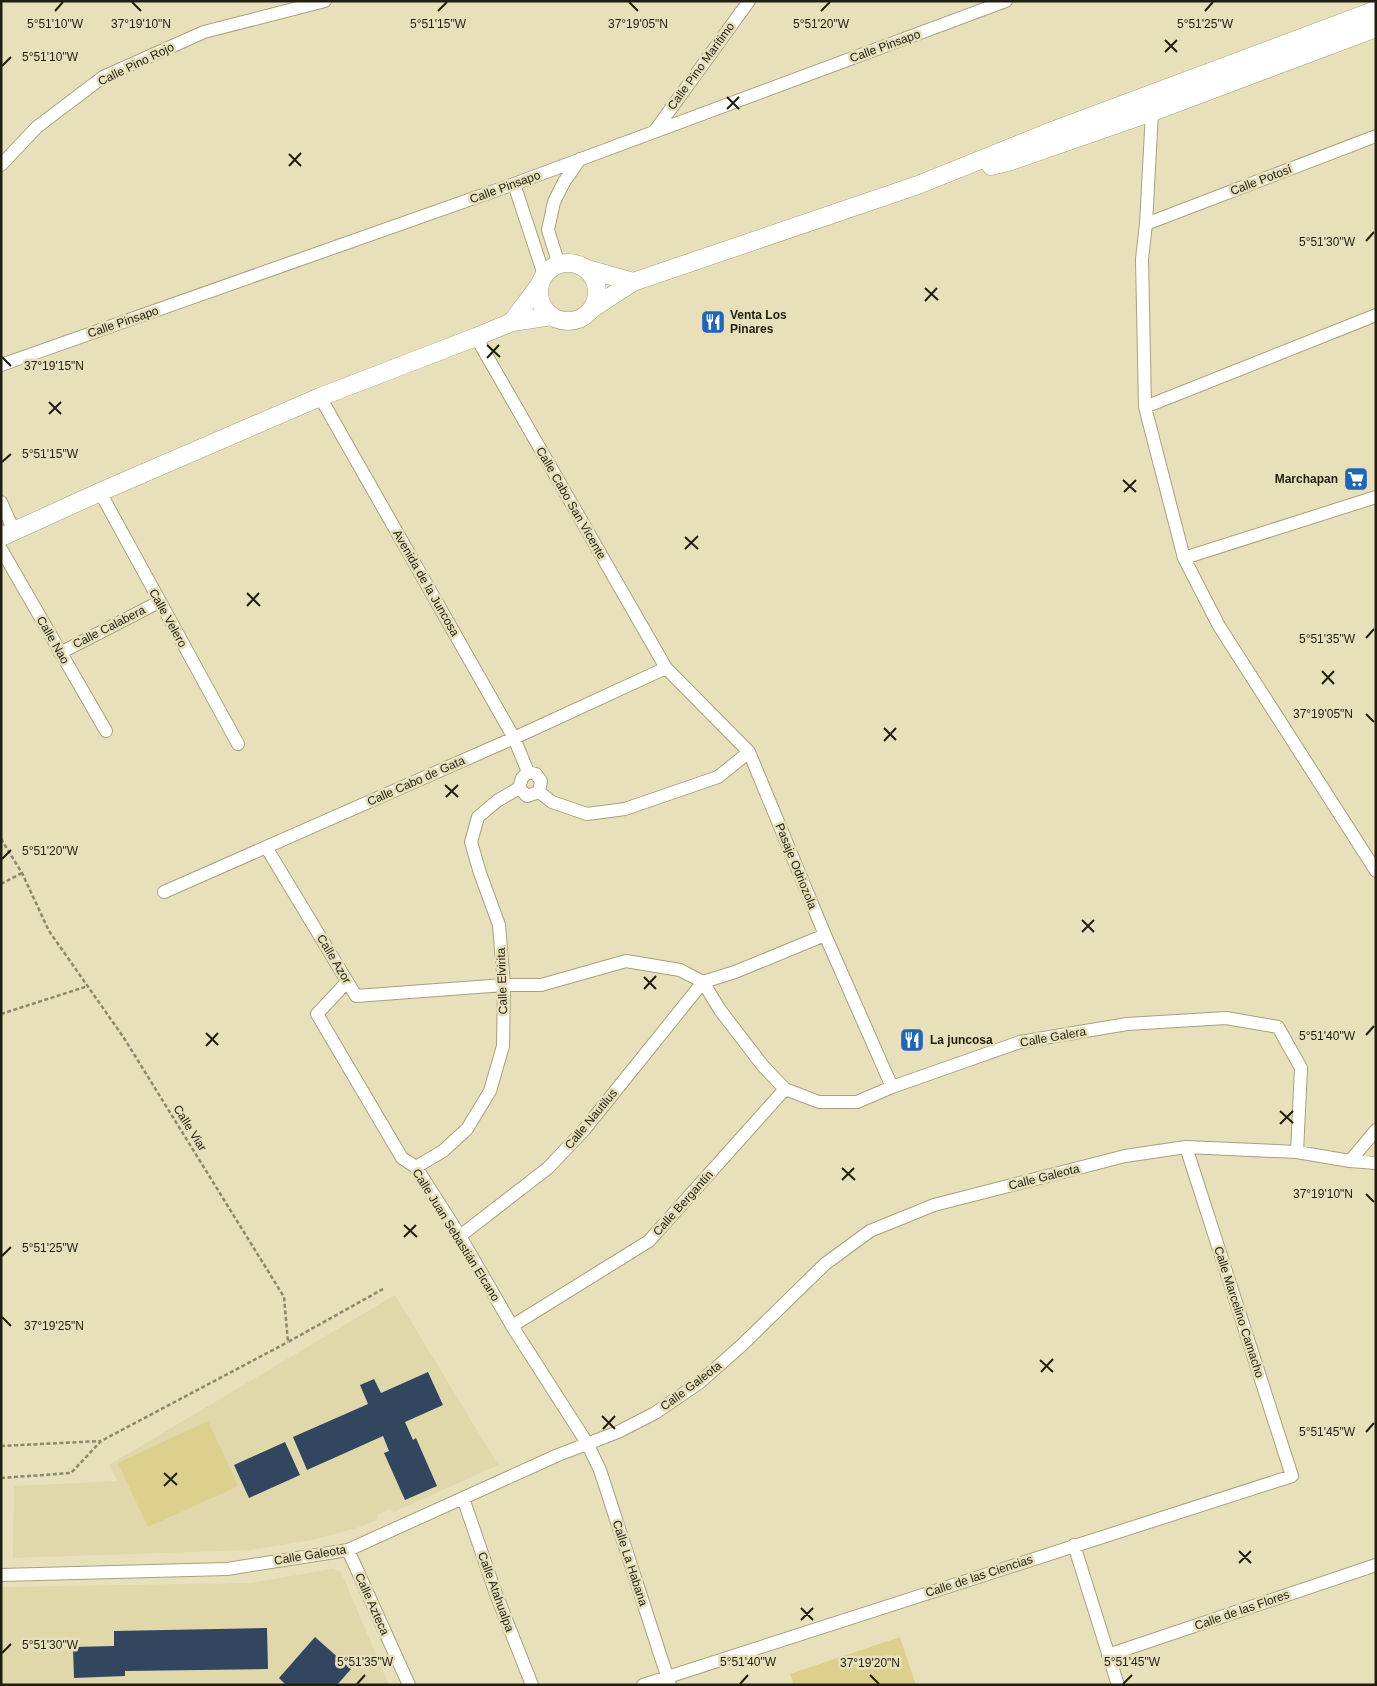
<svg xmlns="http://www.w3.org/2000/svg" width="1377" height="1686" font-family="Arial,sans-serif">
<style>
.built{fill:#e0d7aa}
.green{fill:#ddcf8d}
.building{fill:#32465f}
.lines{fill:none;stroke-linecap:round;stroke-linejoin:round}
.street-casing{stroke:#a8a17e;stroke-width:14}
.secondary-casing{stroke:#a8a17e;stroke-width:19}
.path{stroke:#8c876d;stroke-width:2.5;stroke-dasharray:4 2.5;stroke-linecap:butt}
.street{stroke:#fff;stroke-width:12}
.secondary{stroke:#fff;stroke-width:18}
.ticks{fill:none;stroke:#211e11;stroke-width:2}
.labels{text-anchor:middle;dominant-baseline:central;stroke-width:5;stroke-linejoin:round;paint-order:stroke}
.street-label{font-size:12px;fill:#211e11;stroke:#e7e0bb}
.poi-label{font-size:12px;font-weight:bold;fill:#211e11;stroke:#e7e0bb;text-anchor:start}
.ticks-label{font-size:12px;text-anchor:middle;fill:#211e11;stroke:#e7e0bb;stroke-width:5;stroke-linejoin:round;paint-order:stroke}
</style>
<rect width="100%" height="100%" fill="#e7e0bb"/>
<path class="built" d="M 395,1295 L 498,1465 L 394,1512 L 390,1509 L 378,1514 L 377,1520 L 360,1527 L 312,1540 L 250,1550 L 13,1558 L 14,1486 L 118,1481 L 109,1465 Z
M 332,1569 L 341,1572 L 389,1685 L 1,1685 L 1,1587 L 251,1583 Z"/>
<path class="green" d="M 208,1421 L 238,1486 L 148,1527 L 118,1463 Z
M 900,1637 L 916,1685 L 794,1685 L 790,1674 Z"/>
<path class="building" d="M 428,1372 L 443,1405 L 405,1422 L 413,1440 L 416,1438 L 437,1486 L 405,1500 L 384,1453 L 389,1451 L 383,1436 L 307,1470 L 293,1437 L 368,1404 L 360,1385 L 374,1379 L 381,1393 Z
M 285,1442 L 300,1475 L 249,1498 L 234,1465 Z
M 267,1628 L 268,1669 L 125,1671 L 125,1676 L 74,1678 L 73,1647 L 114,1646 L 114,1631 Z
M 315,1637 L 351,1669 L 337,1685 L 286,1685 L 279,1678 Z"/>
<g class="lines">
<defs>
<path id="street" d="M 1152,112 L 1146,224 L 1142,259 L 1145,407 L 1184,558 L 1219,626 L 1376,871
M 654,132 L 749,1
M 1,165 L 37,127 L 103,77 L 204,32 L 325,1
M 514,184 L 544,275
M 1146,224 L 1376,136
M 559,265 L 548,230 L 554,202 L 564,182 L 580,159
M 476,337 L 666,668 L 749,752 L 825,935 L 892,1087
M 1,365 L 514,184 L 1006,1
M 320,397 L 514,738 L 528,772
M 1145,407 L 1376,315
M 100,492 L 238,744
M 1,502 L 14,531
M 1,549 L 106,731
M 1184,558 L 1376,497
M 60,653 L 159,602
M 528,772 L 536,774 L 541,781 L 539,792 L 527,796 L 519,788 L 522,778 Z
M 539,792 L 552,802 L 587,814 L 625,809 L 718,777 L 749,752
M 266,847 L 356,996 L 504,985 L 541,985 L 626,961 L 680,970 L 703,982 L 735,972 L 825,935
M 164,892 L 514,738 L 666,668
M 347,982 L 317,1014 L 402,1158 L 416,1167 L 460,1236 L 512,1326 L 587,1443 L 600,1470 L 670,1685
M 703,982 L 720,1010 L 763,1066 L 785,1089 L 819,1102 L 857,1102 L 892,1087 L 1020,1042 L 1127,1024 L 1226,1018 L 1278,1027 L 1301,1068 L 1297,1152
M 1350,1161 L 1376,1130
M 416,1167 L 443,1151 L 467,1129 L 490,1091 L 503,1046 L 504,985 L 499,925 L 480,873 L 471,842 L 478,817 L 497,801 L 519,788
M 460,1236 L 548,1168 L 584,1130 L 703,982
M 512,1326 L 649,1241 L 785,1089
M 463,1498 L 496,1594 L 532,1685
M 1074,1545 L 1118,1685
M 348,1550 L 409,1685
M 1,1575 L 227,1569 L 348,1550 L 558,1455 L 618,1432 L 655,1413 L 699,1383 L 742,1345 L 825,1264 L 870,1231 L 934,1205 L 1125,1156 L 1186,1147 L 1297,1152 L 1350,1161 L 1376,1163
M 1108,1655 L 1376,1565
M 643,1685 L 1292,1476 L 1186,1147"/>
<path id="secondary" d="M 991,166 L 1011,161 L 1152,112 L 1376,28
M539 292a29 29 0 1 1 58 0a29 29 0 1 1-58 0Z
M 587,269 L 633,282
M 593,308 L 633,282 L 918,185 L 1047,133 L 1376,10
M 512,322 L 540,284
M 1,537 L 100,492 L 320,397 L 476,337 L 512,322 L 552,316"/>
</defs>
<use href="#street" class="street-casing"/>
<use href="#secondary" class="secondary-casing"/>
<path class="path" d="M 1,839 L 22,873 L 49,931 L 124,1038 L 284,1297 L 288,1342 L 383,1289
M 1,884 L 22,873
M 1,1014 L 88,986
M 1,1446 L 101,1441
M 1,1478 L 71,1473 L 101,1441 L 288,1342"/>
<use href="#street" class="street"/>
<use href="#secondary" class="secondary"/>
</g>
<path class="ticks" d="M 132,2 L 141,11M 629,2 L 638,11M 55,11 L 63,2M 438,11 L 447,2M 821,11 L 830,2M 1205,11 L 1213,2M 1165,40 L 1177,52M 1165,52 L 1177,40M 2,66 L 11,57M 727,97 L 739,109M 727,109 L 739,97M 289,154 L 301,166M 289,166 L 301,153M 1366,241 L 1374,232M 925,288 L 938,300M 925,301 L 937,288M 487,345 L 500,357M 2,357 L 11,366M 487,358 L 499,345M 49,402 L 61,414M 49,414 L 61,402M 2,462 L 11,454M 1123,480 L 1136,492M 1124,492 L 1136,480M 685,537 L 698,549M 685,549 L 698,536M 247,593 L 260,606M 247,606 L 259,593M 1366,638 L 1374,629M 1322,671 L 1334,684M 1322,684 L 1334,671M 1366,714 L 1374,722M 884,728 L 896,740M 884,741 L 896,728M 445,785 L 458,797M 446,797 L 458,785M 2,859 L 11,850M 1082,920 L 1094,932M 1082,932 L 1094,920M 644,977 L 656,989M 644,989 L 656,976M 206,1033 L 218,1045M 1366,1035 L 1374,1026M 206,1046 L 218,1033M 1280,1111 L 1293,1123M 1280,1124 L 1293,1111M 842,1168 L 855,1180M 842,1180 L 854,1168M 1366,1194 L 1374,1202M 404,1225 L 417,1237M 404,1237 L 416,1225M 2,1256 L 11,1247M 2,1317 L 11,1326M 1040,1360 L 1053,1372M 1041,1372 L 1053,1359M 602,1416 L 615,1429M 603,1429 L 615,1416M 1366,1432 L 1374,1423M 164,1473 L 177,1485M 164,1486 L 177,1473M 1239,1551 L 1251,1563M 1239,1563 L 1251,1551M 801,1608 L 813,1620M 801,1620 L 813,1608M 2,1653 L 11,1644M 870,1675 L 879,1684M 357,1684 L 365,1675M 740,1684 L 748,1675M 1123,1684 L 1132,1675"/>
<defs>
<symbol id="restaurant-square" viewBox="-11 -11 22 22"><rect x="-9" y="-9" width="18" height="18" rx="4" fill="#1f66b6" stroke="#e7e0bb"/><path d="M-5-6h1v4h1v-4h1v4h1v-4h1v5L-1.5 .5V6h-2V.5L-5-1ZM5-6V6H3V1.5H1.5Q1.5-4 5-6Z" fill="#fff"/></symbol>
<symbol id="supermarket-square" viewBox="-11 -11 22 22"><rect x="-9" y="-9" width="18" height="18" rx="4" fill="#1f66b6" stroke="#e7e0bb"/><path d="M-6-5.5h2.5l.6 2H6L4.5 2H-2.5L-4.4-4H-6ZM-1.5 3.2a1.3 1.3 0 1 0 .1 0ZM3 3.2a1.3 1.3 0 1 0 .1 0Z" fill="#fff"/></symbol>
</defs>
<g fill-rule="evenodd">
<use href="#restaurant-square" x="699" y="308" width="28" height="28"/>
<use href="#supermarket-square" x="1342" y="465" width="28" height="28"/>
<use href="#restaurant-square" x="898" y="1026" width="28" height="28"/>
</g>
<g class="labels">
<g class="street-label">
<text transform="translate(885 46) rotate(-20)">Calle Pinsapo</text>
<text transform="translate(136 64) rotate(-26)">Calle Pino Rojo</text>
<text transform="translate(701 66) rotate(-54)">Calle Pino Marítimo</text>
<text transform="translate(1261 180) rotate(-21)">Calle Potosí</text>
<text transform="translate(505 187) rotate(-20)">Calle Pinsapo</text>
<text transform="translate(123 322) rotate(-19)">Calle Pinsapo</text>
<text transform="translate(571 503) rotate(60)">Calle Cabo San Vicente</text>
<text transform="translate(426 583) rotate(60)">Avenida de la Juncosa</text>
<text transform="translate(168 618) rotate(61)">Calle Velero</text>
<text transform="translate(109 627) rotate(-27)">Calle Calabera</text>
<text transform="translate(53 640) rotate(60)">Calle Nao</text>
<text transform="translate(416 781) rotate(-24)">Calle Cabo de Gata</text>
<text transform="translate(796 866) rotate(68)">Pasaje Odriozola</text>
<text transform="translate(334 959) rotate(59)">Calle Azor</text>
<text transform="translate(502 981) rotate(-92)">Calle Elvirita</text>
<text transform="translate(1053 1037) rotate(-10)">Calle Galera</text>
<text transform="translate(591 1119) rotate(-50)">Calle Nautilus</text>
<text transform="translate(190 1128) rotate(58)">Calle Viar</text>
<text transform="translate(1044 1177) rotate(-14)">Calle Galeota</text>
<text transform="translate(683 1203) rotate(-48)">Calle Bergantín</text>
<text transform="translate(456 1235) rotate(58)">Calle Juan Sebastián Elcano</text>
<text transform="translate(1239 1312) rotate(72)">Calle Marcelino Camacho</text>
<text transform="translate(691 1386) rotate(-37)">Calle Galeota</text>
<text transform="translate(310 1555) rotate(-9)">Calle Galeota</text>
<text transform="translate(630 1563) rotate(72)">Calle La Habana</text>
<text transform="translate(979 1576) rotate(-18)">Calle de las Ciencias</text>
<text transform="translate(496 1592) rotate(70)">Calle Atahualpa</text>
<text transform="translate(372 1604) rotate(66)">Calle Azteca</text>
<text transform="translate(1242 1610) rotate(-19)">Calle de las Flores</text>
</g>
<g class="poi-label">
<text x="730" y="315">Venta Los<tspan x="730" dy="14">Pinares</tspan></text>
<text x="1338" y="479" text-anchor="end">Marchapan</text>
<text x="930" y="1040">La juncosa</text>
</g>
</g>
<g class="ticks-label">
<text x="141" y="28">37°19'10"N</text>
<text x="638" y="28">37°19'05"N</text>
<text x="55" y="28">5°51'10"W</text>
<text x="438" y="28">5°51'15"W</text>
<text x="821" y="28">5°51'20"W</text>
<text x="1205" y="28">5°51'25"W</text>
<text x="50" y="61">5°51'10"W</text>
<text x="1327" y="246">5°51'30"W</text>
<text x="54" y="370">37°19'15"N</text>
<text x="50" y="458">5°51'15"W</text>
<text x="1327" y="643">5°51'35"W</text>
<text x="1323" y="718">37°19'05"N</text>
<text x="50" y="855">5°51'20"W</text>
<text x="1327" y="1040">5°51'40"W</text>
<text x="1323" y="1198">37°19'10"N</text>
<text x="50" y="1252">5°51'25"W</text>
<text x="54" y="1330">37°19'25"N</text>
<text x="1327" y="1436">5°51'45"W</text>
<text x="50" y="1649">5°51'30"W</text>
<text x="365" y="1666">5°51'35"W</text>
<text x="748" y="1666">5°51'40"W</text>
<text x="1132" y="1666">5°51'45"W</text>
<text x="870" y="1667">37°19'20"N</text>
</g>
<rect width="1377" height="1686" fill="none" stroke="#211e11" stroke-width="5"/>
</svg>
